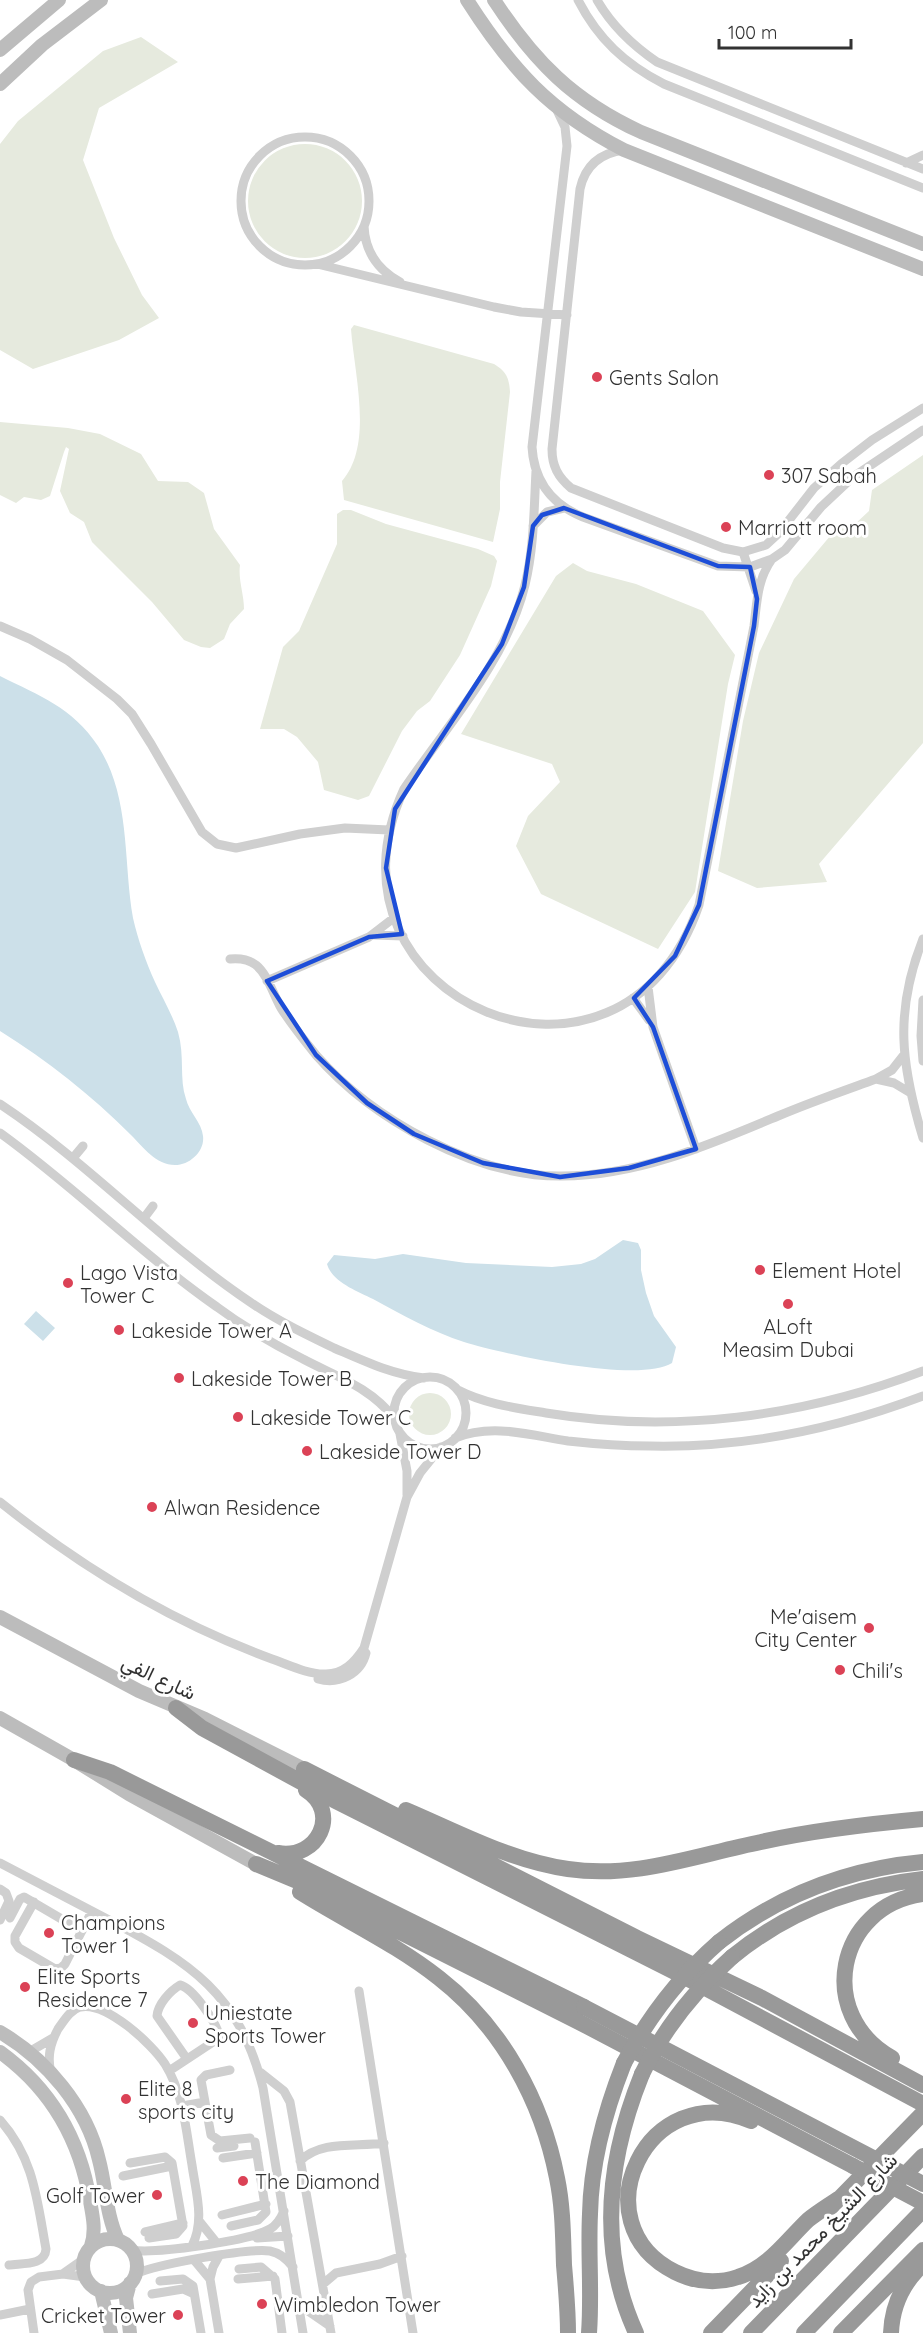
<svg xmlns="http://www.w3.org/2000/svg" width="923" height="2333" font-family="Quicksand,Vazirmatn,sans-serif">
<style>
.green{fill:#e6eade}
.water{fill:#cce0e9}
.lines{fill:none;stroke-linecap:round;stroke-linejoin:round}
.street{stroke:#cfcfcf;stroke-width:9}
.secondary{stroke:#bcbcbc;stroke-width:14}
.highway{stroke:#999;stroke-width:16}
.highway-bridge{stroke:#999;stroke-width:16}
.marked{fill:none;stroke:#1d4ed8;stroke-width:4.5;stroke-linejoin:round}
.poi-dot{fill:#db4256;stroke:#fff;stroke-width:2}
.labels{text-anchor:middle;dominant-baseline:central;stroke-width:6;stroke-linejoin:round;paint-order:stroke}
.poi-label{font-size:20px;fill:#323232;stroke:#fff;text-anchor:start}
.street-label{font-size:20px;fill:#323232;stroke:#fff}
</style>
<rect width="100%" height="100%" fill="#fff"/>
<path class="green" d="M 141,37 L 178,62 L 99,108 L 83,160 L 114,238 L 142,295 L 159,318 L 119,340 L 33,369 L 0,350 L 0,144 L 18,121 L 103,51 Z
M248 201a57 57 0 1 1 114 0a57 57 0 1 1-114 0Z
M 354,325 L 494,364 C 507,372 509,378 510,392 L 500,482 L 500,509 L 493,542 L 344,500 L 342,481 C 374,445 354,373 351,329 Z
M 0,422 L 68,428 L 100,434 L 141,454 L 158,481 L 188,482 L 204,493 L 214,529 L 240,565 C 238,580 244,594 244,609 L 230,624 L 224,639 L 210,648 L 201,647 L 184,640 L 152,602 L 92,542 L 84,522 L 70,513 L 60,491 L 69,449 L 66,447 L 64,452 L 50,496 L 41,500 L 24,497 L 16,503 L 0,495 Z
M 923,455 L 923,743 L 819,864 L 827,882 L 757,888 L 718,871 L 743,721 L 759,653 L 794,579 L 841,523 L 855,524 L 869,511 L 872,490 Z
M 343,510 L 351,510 L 386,524 L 478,549 L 494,556 L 497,561 L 491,586 L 460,655 L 430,701 L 417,711 L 402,731 L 369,796 L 358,800 L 324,790 L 318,762 L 297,737 L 284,729 L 260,729 L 283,647 L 299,631 L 337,544 L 337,514 Z
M 573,563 L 587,571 L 636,584 L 703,611 L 735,655 L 728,684 L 695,892 L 658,949 L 541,894 L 516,846 L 528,816 L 560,782 L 552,764 L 461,734 L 556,576 Z
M409 1414a21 21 0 1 1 42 0a21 21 0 1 1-42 0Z"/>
<path class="water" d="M 0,676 C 40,696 72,707 98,746 C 131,797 123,861 133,918 C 138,940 146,962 155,982 C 163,999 172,1014 178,1032 C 185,1056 179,1079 186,1099 C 189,1112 202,1123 203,1136 C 205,1151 190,1165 175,1165 C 156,1165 143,1147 131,1135 C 91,1095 48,1061 0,1031 Z
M 623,1240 L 638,1243 L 641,1250 L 641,1270 L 646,1293 L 654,1316 L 676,1347 L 672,1363 C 639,1384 503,1354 464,1342 C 433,1332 402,1315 373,1299 C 357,1291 332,1282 327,1264 L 334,1255 L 375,1259 L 403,1254 L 466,1263 L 552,1267 L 581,1264 L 595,1259 Z
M 36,1311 L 55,1328 L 43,1341 L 24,1324 Z"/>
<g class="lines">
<path class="street" d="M 578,0 C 598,39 625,64 664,84 L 923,188
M 597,0 C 612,26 632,45 657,62 L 923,169
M 556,108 L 565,127 L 567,146 L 532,447 C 534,481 551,504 583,517 L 718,566 L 750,567 L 772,559 L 785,550 L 821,507 L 853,477 L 923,430
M241 201a64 64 0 1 1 128 0a64 64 0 1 1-128 0Z
M 624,150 C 600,153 585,166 580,189 L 552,449 C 552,466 558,477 571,488 L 723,548 L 743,552 L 766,545 L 779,533 L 814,488 L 841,464 L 872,440 L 923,408
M 906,163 L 923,155
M 364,226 C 365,252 378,270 400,282
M 317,264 L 494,307 L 521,312 L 567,315
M 536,471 C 534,509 534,548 525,585 C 506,662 448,724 404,789 C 307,1000 621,1133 699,905 L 754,626 C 757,602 757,580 772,559
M 533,526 L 547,512 L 564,508
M 743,552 L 756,591
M 0,626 L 30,639 L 67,660 L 117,699 L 132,714 L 151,744 L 202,832 L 217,844 L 236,848 L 300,834 L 345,828 L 389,830
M 374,935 L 403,936
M 923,939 C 894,1012 901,1065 923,1138
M 230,959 C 240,958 248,959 256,965 C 268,975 273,994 281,1008 C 291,1024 304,1040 316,1055 C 372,1119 475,1177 562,1176 C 638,1176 709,1145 778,1116 C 811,1102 843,1091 876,1079 L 892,1070 L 903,1056
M 267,981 L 369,937 L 395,917
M 648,987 L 653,1027 L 696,1149
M 633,998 L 649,1020
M 923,1000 L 921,1036 L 923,1061
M 876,1079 L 894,1083 L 909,1092
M 0,1104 C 89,1163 162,1243 250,1302 C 276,1320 305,1334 334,1348 C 364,1361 391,1374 424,1378
M 0,1133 C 75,1187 141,1254 217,1307 C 244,1327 273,1344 303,1359 C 337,1377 370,1387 394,1418
M 73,1158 L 83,1146
M 144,1218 L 153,1206
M394 1413a36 36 0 1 1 72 0a36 36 0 1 1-72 0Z
M 458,1390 C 485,1404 516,1408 546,1413 C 673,1434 803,1417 923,1371
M 400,1434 L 407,1471 L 407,1495
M 455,1438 C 492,1423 530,1435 568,1441 C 595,1444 622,1446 650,1446 C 743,1448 836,1429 923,1396
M 0,1502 C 81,1567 174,1623 272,1659 C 289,1665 307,1674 324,1674 C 343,1675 355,1662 364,1648 L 407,1497 L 420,1473 L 441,1447
M 318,1679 C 339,1685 361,1674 366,1653
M 0,1863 C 36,1882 73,1901 109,1920 C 191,1963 239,1993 263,2088 L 303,2333
M 0,1889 L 6,1893 L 9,1901 L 0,1920
M 34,1902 L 15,1936 L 15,1942 L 19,1948 L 55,1969 L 61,1968 L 65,1964 L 92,1911
M 10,1918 L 20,1899 L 24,1897 L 82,1931
M 359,1991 L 413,2333
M 29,2052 L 53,2038
M 230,2070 L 206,2075 L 201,2080 L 211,2135 L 220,2141 L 250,2138
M 169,2071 L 216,2040 L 219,2036 C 217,2023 193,1988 180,1985 C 170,1991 158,2004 157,2016 L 187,2059
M 260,2072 L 284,2091 L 290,2102 L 331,2333
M 51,2073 C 47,2057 50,2044 58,2029 C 64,2021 70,2010 80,2007 C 106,2001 152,2044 165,2064 C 184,2095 186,2131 192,2165 C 196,2193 205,2220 192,2246
M 182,2106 L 205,2102
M 0,2120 C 34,2158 37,2200 46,2249 C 45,2266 22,2263 9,2265
M 217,2148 L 234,2146
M 223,2158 L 257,2153
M 300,2161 C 321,2140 356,2147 384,2143
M 130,2163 L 165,2157 L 172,2163 L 183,2226 L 176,2234 L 149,2238
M 123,2176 L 172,2166
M 222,2215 L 266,2204
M 200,2222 L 216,2242
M 231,2226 L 258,2220 L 266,2212 L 255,2142
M 145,2232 L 183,2223
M 257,2238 L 288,2236
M 131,2250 C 155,2254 249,2241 270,2229 C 277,2225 281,2218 284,2211
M 195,2261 L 210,2279 L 219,2333
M 239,2269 L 261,2267 L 275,2279 L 282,2333
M 64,2273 L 84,2259
M 135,2274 C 158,2264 247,2248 270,2251 C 280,2253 287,2259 293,2267
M 210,2279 L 213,2267 L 219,2256
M 238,2279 L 273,2276
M 160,2281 L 183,2279 L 193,2286 L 201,2333
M 323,2284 L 336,2273 L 380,2264 L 402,2256
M 152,2294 L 183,2289 L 194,2294
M 298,2304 L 330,2326
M 0,2315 L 30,2309
M 34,2333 L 28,2290 L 31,2282 L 39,2277 L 63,2274 L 85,2277"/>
<path class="secondary" d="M 467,0 C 511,69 550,112 624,150 L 923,269
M 494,0 C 534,61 573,101 641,132 L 923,244
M 0,50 L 59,0
M 0,84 L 42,45 L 101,0
M 0,1617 L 139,1691 L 205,1719 L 304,1769
M 0,1718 L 74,1760 L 129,1794 L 256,1864
M 0,2032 C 46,2059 87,2107 99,2160 C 106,2186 106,2215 118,2240
M 0,2052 C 51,2089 80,2139 90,2201 C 93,2217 96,2231 91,2246
M83 2266a27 27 0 1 1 54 0a27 27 0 1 1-54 0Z
M 101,2291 L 111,2333
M 130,2333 L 126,2298 L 130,2283"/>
<path class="highway" d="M 176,1708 L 202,1728 L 334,1800 L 679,1974 L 923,2104
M 74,1760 L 110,1772 L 584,2007
M 304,1769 L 637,1938 L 762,1998 L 923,2085
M 406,1810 C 458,1832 511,1861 568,1869 C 635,1879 696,1855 761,1842 C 814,1830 868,1824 923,1819
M 278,1853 C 318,1860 341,1812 306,1790
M 256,1864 L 307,1885 L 579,2022 L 853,2166
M 300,1892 C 346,1921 396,1944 439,1978 C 502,2027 542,2101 557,2178 C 563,2207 563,2236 564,2265 C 566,2288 568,2310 568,2333
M 719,1942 C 779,1895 847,1869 923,1862
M 732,1957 C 787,1912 852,1887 923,1879
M 892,2058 C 815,2015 836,1906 923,1894
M 751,2121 C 648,2076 577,2223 675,2272 C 695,2282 717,2284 738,2277 C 768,2268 786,2241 808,2220 C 818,2212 828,2206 838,2199
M 831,2207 L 923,2113
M 589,2333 C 592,2293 588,2254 590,2214 C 591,2161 605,2111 624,2063
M 636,2333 C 597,2248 608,2158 642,2074
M 711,2333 L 781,2261
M 751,2333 L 923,2156
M 804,2333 L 923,2210
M 841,2333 L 923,2250
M 891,2333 C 892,2307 902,2285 920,2267"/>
<path class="highway-bridge" d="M 584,2007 L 923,2184
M 624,2063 C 649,2016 679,1977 719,1942
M 642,2074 C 664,2028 694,1991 732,1957
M 853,2166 L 923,2203"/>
</g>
<path class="marked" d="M 564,508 L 718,566 L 750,567 L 757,599 L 754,626 L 699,905 L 675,956 L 634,998 L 653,1027 L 696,1149 L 629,1168 L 560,1177 L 483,1163 L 414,1134 L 367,1103 L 316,1055 L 267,981 L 369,937 L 402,934 L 386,868 L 395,809 L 502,644 L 524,587 L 533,526 L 542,515 Z"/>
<g class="poi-dot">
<circle cx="597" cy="377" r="6"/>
<circle cx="769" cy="475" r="6"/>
<circle cx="726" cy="527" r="6"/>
<circle cx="760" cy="1270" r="6"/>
<circle cx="68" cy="1283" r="6"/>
<circle cx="788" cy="1304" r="6"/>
<circle cx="119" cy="1330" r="6"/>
<circle cx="179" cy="1378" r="6"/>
<circle cx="238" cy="1417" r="6"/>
<circle cx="307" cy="1451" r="6"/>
<circle cx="152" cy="1507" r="6"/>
<circle cx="869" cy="1628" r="6"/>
<circle cx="840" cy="1670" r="6"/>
<circle cx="49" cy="1933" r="6"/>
<circle cx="25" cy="1987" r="6"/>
<circle cx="193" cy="2023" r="6"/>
<circle cx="126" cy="2099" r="6"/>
<circle cx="243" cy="2181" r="6"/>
<circle cx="157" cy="2195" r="6"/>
<circle cx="262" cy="2304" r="6"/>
<circle cx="178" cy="2315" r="6"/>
</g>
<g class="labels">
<g class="poi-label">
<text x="609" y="377">Gents Salon</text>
<text x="781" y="475">307 Sabah</text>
<text x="738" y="527">Marriott room</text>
<text x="772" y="1270">Element Hotel</text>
<text x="80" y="1272">Lago Vista<tspan x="80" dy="23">Tower C</tspan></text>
<text x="788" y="1326" text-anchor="middle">ALoft<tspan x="788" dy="23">Measim Dubai</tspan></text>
<text x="131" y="1330">Lakeside Tower A</text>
<text x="191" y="1378">Lakeside Tower B</text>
<text x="250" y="1417">Lakeside Tower C</text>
<text x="319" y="1451">Lakeside Tower D</text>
<text x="164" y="1507">Alwan Residence</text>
<text x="857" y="1616" text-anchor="end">Me'aisem<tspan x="857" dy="23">City Center</tspan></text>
<text x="852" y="1670">Chili's</text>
<text x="61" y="1922">Champions<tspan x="61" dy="23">Tower 1</tspan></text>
<text x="37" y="1976">Elite Sports<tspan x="37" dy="23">Residence 7</tspan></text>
<text x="205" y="2012">Uniestate<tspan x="205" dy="23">Sports Tower</tspan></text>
<text x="138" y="2088">Elite 8<tspan x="138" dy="23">sports city</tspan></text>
<text x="255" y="2181">The Diamond</text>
<text x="145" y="2195" text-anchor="end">Golf Tower</text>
<text x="274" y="2304">Wimbledon Tower</text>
<text x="166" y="2315" text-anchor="end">Cricket Tower</text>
</g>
<g class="street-label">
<text transform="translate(159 1677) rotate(25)">شارع الفي</text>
<text transform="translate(822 2230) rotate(-46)">شارع الشيخ محمد بن زايد</text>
</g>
</g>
<path d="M719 39v9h132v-9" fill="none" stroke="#323232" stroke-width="3"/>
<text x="728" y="39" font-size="18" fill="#323232" stroke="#ffffff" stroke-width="4.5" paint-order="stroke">100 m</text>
</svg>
